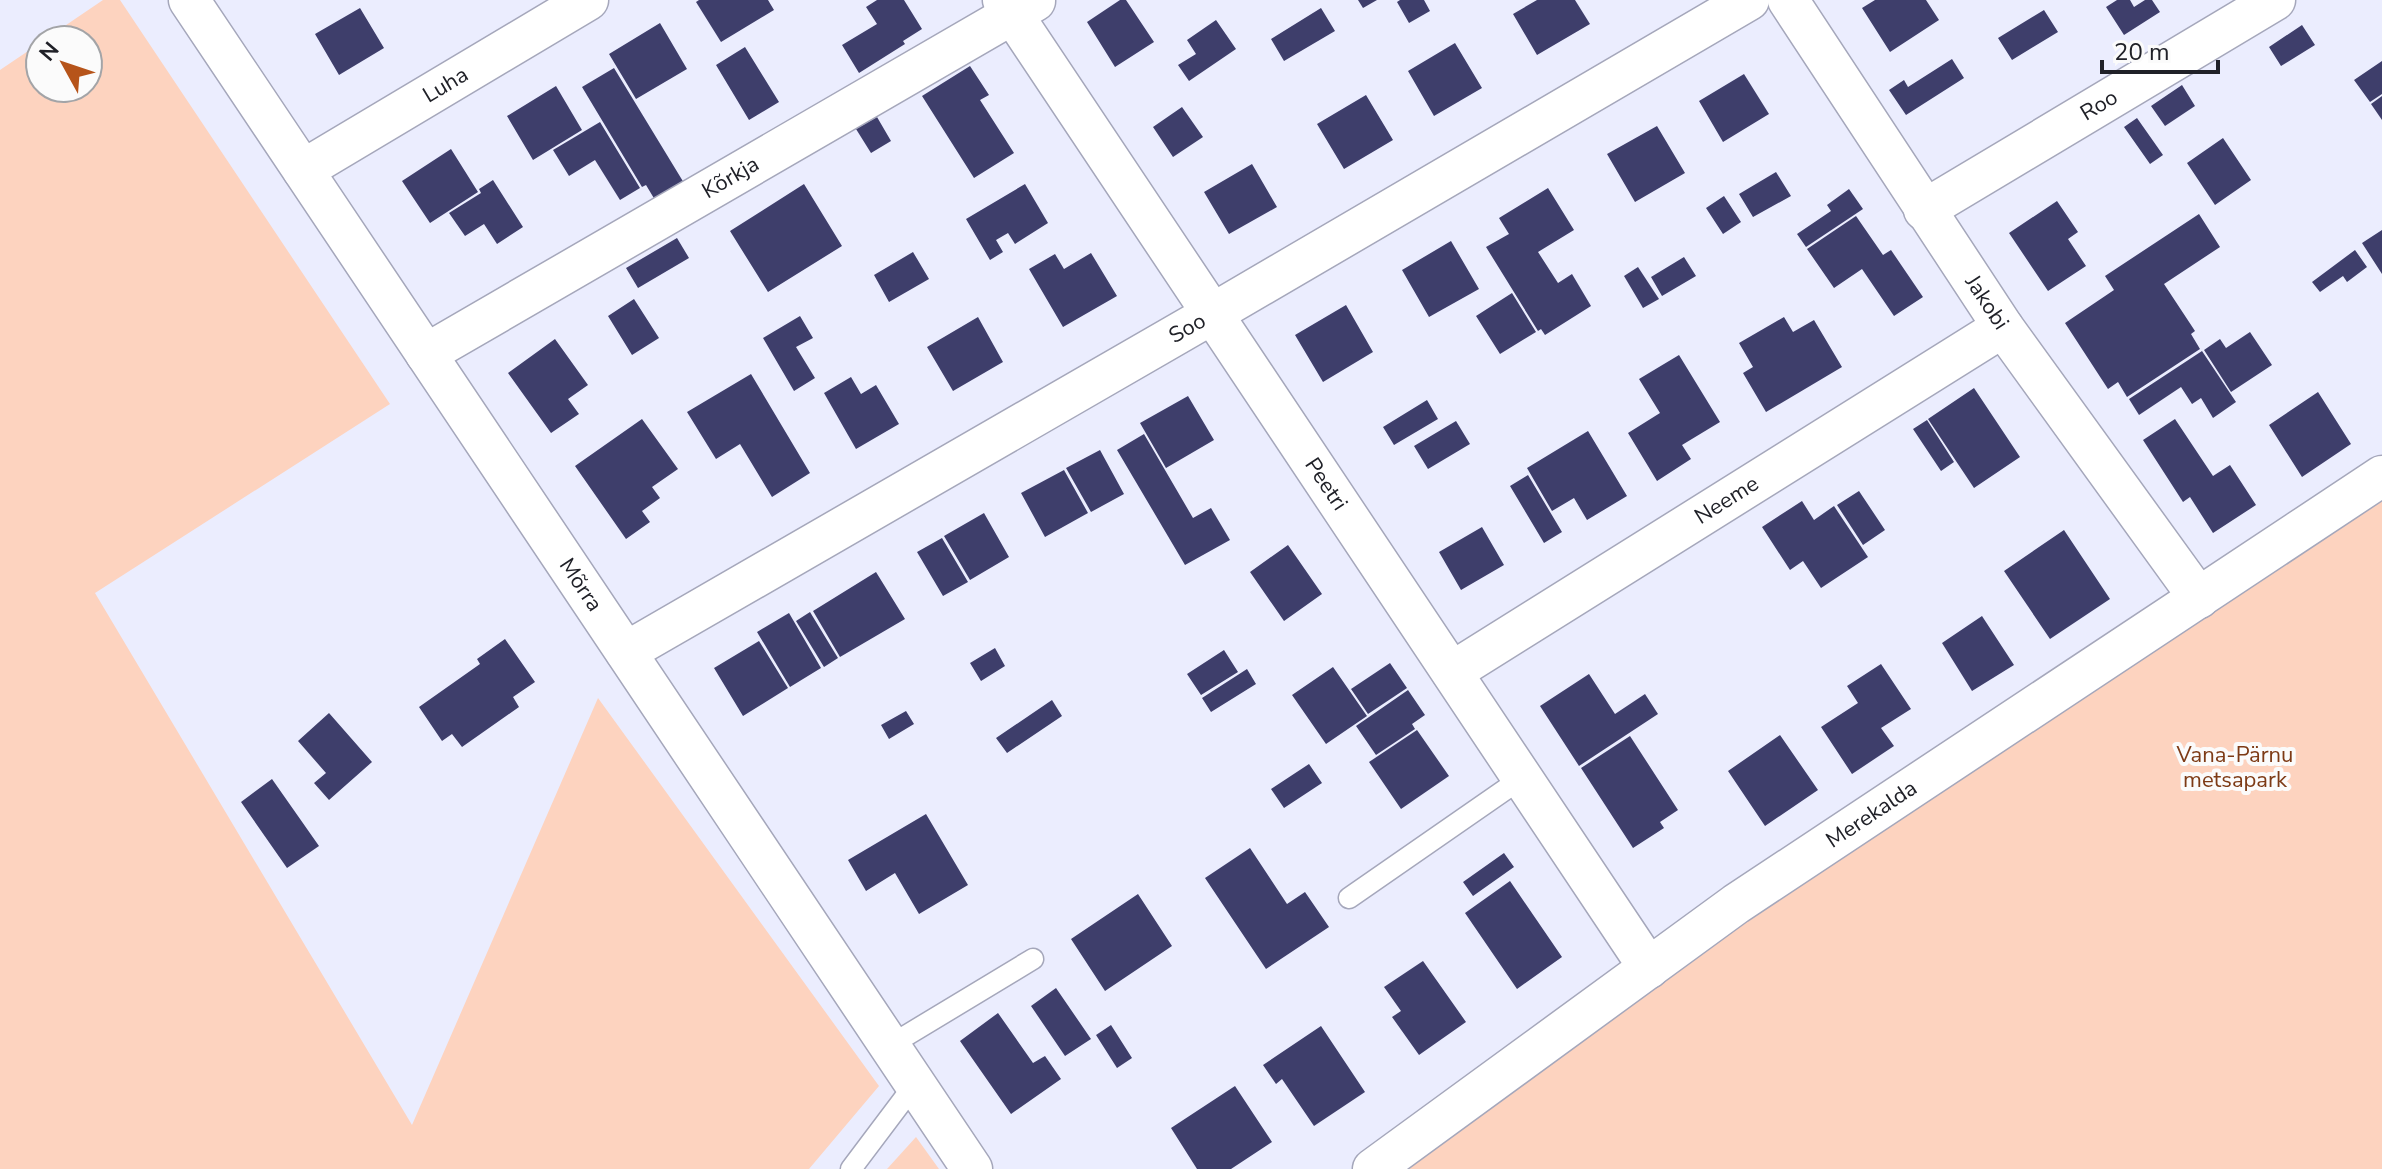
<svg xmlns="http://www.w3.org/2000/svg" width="2382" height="1169" font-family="'Nunito Sans',sans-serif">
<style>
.green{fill:#fdd3bf}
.building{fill:#3e3e6b}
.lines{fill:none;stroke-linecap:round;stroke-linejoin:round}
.service-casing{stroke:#a5a7bb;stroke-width:23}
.minor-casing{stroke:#a5a7bb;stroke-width:43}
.service{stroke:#fff;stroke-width:20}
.minor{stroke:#fff;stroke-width:40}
.labels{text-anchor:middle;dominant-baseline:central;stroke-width:8;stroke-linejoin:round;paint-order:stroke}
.street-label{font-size:22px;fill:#202128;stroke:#fbfbfb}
.park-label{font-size:22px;fill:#7d3a15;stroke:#fbfbfb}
</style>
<rect width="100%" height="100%" fill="#ebedfe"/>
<path class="green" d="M 103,0 L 120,0 L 390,404 L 95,593 L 412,1125 L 598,698 L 879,1086 L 809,1169 L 0,1169 L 0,70 L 40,43 L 40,88 L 88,88 L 88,40 L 44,40 Z
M 2382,499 L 2382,1169 L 1397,1169 L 1667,970 Z
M 916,1137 L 939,1169 L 887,1169 Z"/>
<path class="building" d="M 699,0 L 768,0 L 774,10 L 721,42 L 696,2 Z
M 877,0 L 904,0 L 922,29 L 903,41 L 905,44 L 859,73 L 842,45 L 877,24 L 866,7 Z
M 1120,0 L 1126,0 L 1154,42 L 1115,67 L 1087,22 Z
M 1358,0 L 1377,0 L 1363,8 Z
M 1400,0 L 1424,0 L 1430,11 L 1409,23 L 1397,2 Z
M 1537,0 L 1575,0 L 1590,24 L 1537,55 L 1513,14 Z
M 1875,0 L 1926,0 L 1939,20 L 1890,52 L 1862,8 Z
M 2117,0 L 2130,0 L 2134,7 L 2145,0 L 2152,0 L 2160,12 L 2124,35 L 2106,7 Z
M 360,8 L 384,48 L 339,75 L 315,34 Z
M 1321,8 L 1335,31 L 1284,61 L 1271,39 Z
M 2044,10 L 2058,32 L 2012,60 L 1998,38 Z
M 1216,20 L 1236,49 L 1189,81 L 1178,65 L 1196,54 L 1187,40 Z
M 660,23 L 687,69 L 636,99 L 609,54 Z
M 2302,25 L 2315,45 L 2281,66 L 2269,47 Z
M 1455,43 L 1482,88 L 1434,116 L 1408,71 Z
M 745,47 L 779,102 L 749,120 L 716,65 Z
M 1952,59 L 1964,78 L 1906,115 L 1889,90 L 1904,80 L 1908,87 Z
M 2382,61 L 2382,94 L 2370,102 L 2354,80 Z
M 970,66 L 989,95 L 980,100 L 1014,153 L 974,178 L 922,96 Z
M 614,68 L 684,183 L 655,200 L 646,185 L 642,187 L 582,87 Z
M 1744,74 L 1769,114 L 1723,142 L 1699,101 Z
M 2182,85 L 2195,106 L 2165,126 L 2151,106 Z
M 556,86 L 582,130 L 533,160 L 507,116 Z
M 1366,95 L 1393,140 L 1344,169 L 1317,124 Z
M 2382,96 L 2382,120 L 2371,104 Z
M 1182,107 L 1203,137 L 1173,157 L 1153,127 Z
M 877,117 L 891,141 L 871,153 L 856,129 Z
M 2137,118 L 2163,155 L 2150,164 L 2124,127 Z
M 600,122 L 640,188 L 620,200 L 595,160 L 569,176 L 553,150 Z
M 1657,126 L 1685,173 L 1635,202 L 1607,154 Z
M 2223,138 L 2251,180 L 2215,205 L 2187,163 Z
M 451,149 L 478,192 L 430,223 L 402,181 Z
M 1252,164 L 1277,207 L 1229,234 L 1204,192 Z
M 1776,172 L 1791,196 L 1753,217 L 1739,194 Z
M 493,180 L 523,227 L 497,244 L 484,224 L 465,236 L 449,213 L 481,193 L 479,189 Z
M 804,184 L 842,246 L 768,292 L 730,231 Z
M 1025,184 L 1048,223 L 1015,244 L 1008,233 L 996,240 L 1003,252 L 990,260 L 966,219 Z
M 1548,188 L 1574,230 L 1538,252 L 1558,283 L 1572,274 L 1591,306 L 1545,335 L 1541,329 L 1538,331 L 1486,247 L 1509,234 L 1499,218 Z
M 1849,189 L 1863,209 L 1806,247 L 1797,234 L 1831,211 L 1827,205 Z
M 1724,196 L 1741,222 L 1723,234 L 1706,208 Z
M 2057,201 L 2078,232 L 2068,239 L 2086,266 L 2048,291 L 2009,233 Z
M 2199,214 L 2220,247 L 2164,284 L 2195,331 L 2191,334 L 2200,349 L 2127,397 L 2118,382 L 2108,389 L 2065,323 L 2114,290 L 2105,276 Z
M 1856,216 L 1883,255 L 1891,250 L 1923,297 L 1894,316 L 1862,269 L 1834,288 L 1807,249 Z
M 2382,230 L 2382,274 L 2362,243 Z
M 677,238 L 689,258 L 638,288 L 626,268 Z
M 1451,241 L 1479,289 L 1429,317 L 1402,270 Z
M 2355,250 L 2367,267 L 2347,282 L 2343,276 L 2320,292 L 2312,282 Z
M 913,252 L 929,279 L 889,302 L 874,275 Z
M 1091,253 L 1117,296 L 1063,327 L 1029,269 L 1055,254 L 1064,269 Z
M 1684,257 L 1696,276 L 1662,296 L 1651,277 Z
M 1638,267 L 1659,299 L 1643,308 L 1624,276 Z
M 1512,293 L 1536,332 L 1500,354 L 1476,316 Z
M 634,299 L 659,338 L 632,355 L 608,316 Z
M 1346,305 L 1373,352 L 1323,382 L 1295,335 Z
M 800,316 L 813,338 L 796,347 L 815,378 L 794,391 L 763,338 Z
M 978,317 L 1003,362 L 953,391 L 927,347 Z
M 1784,317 L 1793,332 L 1814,320 L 1842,367 L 1766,412 L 1743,373 L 1753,367 L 1739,343 Z
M 2250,332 L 2272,365 L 2231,392 L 2204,350 L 2220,339 L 2226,348 Z
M 555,339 L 588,385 L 568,399 L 579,414 L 551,433 L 508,373 Z
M 2202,351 L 2236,402 L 2213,418 L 2201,398 L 2192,404 L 2181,387 L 2139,415 L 2129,399 Z
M 1679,355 L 1720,422 L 1682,445 L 1691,459 L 1657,481 L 1628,433 L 1660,413 L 1639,379 Z
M 751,374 L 810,473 L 772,497 L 740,444 L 716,459 L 687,412 Z
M 851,377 L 861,394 L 876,385 L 899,424 L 856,449 L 824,393 Z
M 1974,388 L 2020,457 L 1974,488 L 1928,419 Z
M 2318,392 L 2351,444 L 2302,477 L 2269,425 Z
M 1188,396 L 1214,440 L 1166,468 L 1140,423 Z
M 1427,400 L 1438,419 L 1394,445 L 1383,427 Z
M 642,419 L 678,469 L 652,487 L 660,498 L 642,511 L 650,522 L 626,539 L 575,466 Z
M 2175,419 L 2213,476 L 2230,465 L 2256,505 L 2213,533 L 2190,497 L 2183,502 L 2143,440 Z
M 1927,420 L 1954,462 L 1941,471 L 1913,429 Z
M 1456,421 L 1470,444 L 1428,469 L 1414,446 Z
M 1588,431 L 1627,496 L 1587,520 L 1574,498 L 1552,511 L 1527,468 Z
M 1144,434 L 1193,518 L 1211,508 L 1230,540 L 1185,565 L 1117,450 Z
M 1100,450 L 1124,494 L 1091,512 L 1066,468 Z
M 1064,470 L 1088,513 L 1045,537 L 1021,493 Z
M 1528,475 L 1562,532 L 1544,543 L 1510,486 Z
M 1859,491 L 1885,530 L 1863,545 L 1837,505 Z
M 1802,501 L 1814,520 L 1834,506 L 1868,557 L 1821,588 L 1803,561 L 1790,570 L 1762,527 Z
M 984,513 L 1009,557 L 970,580 L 944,536 Z
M 1482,527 L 1504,565 L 1461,590 L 1439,552 Z
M 2064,530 L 2110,599 L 2050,639 L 2004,571 Z
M 942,538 L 968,582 L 943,596 L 917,552 Z
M 1288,545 L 1322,594 L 1284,621 L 1250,572 Z
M 876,572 L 905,619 L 840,657 L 813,611 Z
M 810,612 L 838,658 L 824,667 L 796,621 Z
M 789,613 L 821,668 L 790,687 L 757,632 Z
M 1982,616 L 2014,665 L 1972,691 L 1942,643 Z
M 505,639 L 535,682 L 513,697 L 519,707 L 462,747 L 452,734 L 442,741 L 419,707 L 480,664 L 477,659 Z
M 759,641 L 788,688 L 743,716 L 714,668 Z
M 995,648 L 1005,666 L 981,681 L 970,663 Z
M 1224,650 L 1238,672 L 1201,695 L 1187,674 Z
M 1390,663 L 1407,688 L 1368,714 L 1351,689 Z
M 1881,664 L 1911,709 L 1881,728 L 1894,746 L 1852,774 L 1821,727 L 1858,703 L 1847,686 Z
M 1333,667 L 1367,716 L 1326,744 L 1292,695 Z
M 1247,669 L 1256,684 L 1211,712 L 1202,698 Z
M 1589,674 L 1615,714 L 1645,694 L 1658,714 L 1579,766 L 1540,706 Z
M 1408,690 L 1425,715 L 1412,724 L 1415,729 L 1376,755 L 1356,726 Z
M 1052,700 L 1062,716 L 1007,753 L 996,738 Z
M 906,711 L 914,724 L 889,739 L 881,725 Z
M 329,713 L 372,762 L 329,800 L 314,783 L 326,773 L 298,741 Z
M 1417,730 L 1449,776 L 1401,809 L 1369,762 Z
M 1780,735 L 1818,790 L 1765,826 L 1728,771 Z
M 1630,736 L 1678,810 L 1660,822 L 1664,828 L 1633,848 L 1581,768 Z
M 1309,764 L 1322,783 L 1284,808 L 1271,789 Z
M 272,779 L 319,846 L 287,868 L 241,802 Z
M 926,814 L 968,885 L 919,914 L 895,873 L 866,891 L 848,860 Z
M 1250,848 L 1287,904 L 1305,892 L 1329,927 L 1266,969 L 1205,878 Z
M 1504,853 L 1514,867 L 1473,896 L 1463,882 Z
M 1510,881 L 1562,957 L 1517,989 L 1465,913 Z
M 1138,894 L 1172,946 L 1105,991 L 1071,939 Z
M 1423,961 L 1466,1022 L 1419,1055 L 1392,1017 L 1401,1011 L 1384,987 Z
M 1056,988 L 1091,1039 L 1065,1056 L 1031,1006 Z
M 998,1013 L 1033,1063 L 1045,1056 L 1061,1079 L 1011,1114 L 960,1041 Z
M 1111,1025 L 1132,1058 L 1117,1068 L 1096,1035 Z
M 1321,1026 L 1365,1092 L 1314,1126 L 1282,1079 L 1276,1084 L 1263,1065 Z
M 1235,1086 L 1272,1142 L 1231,1169 L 1197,1169 L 1171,1128 Z"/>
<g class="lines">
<defs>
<path id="service" d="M 1349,898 L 1522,778
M 889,1046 L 1033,959
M 851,1169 L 915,1084"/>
<g id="minor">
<path id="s1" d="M 189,0 L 972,1169"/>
<path id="s2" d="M 1003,0 L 1649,968"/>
<path id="s3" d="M 1788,0 L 2003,327 L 2199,598"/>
<path id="s4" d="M 303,170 L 588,0"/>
<path id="s5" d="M 1924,210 L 2275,0"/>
<path id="s6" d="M 426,354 L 1035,1"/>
<path id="s7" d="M 626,652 L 1212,314 L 1749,0"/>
<path id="s8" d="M 1452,672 L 2003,327"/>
<path id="s9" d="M 1373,1169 L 1736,904 L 2382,476"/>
</g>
</defs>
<use href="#service" class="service-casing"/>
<use href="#minor" class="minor-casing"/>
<use href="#service" class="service"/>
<use href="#minor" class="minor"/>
</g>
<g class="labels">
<g class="street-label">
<text stroke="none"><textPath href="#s4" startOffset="166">Luha</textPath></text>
<text stroke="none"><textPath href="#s5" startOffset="204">Roo</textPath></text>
<text stroke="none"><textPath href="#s6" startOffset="352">Kõrkja</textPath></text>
<text stroke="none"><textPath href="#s3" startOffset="362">Jakobi</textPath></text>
<text stroke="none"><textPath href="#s7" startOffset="648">Soo</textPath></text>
<text stroke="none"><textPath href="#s2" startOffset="582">Peetri</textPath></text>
<text stroke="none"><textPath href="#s8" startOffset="324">Neeme</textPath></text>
<text stroke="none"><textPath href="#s1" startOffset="704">Mõrra</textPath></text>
<text stroke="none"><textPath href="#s9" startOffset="612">Merekalda</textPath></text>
</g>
<g class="park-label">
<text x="2235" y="755">Vana-Pärnu<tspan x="2235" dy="25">metsapark</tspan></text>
</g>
</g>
<g transform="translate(64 64) rotate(310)"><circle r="38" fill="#fbfbfb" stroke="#a3a4a7" stroke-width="2"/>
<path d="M0-6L14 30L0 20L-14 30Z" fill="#b6541a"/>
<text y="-12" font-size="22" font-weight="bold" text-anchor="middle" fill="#202128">N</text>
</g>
<path d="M2102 60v12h116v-12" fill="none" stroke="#202128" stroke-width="4"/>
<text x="2114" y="60" font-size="24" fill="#202128" stroke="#fbfbfb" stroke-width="6" paint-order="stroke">20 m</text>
</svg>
